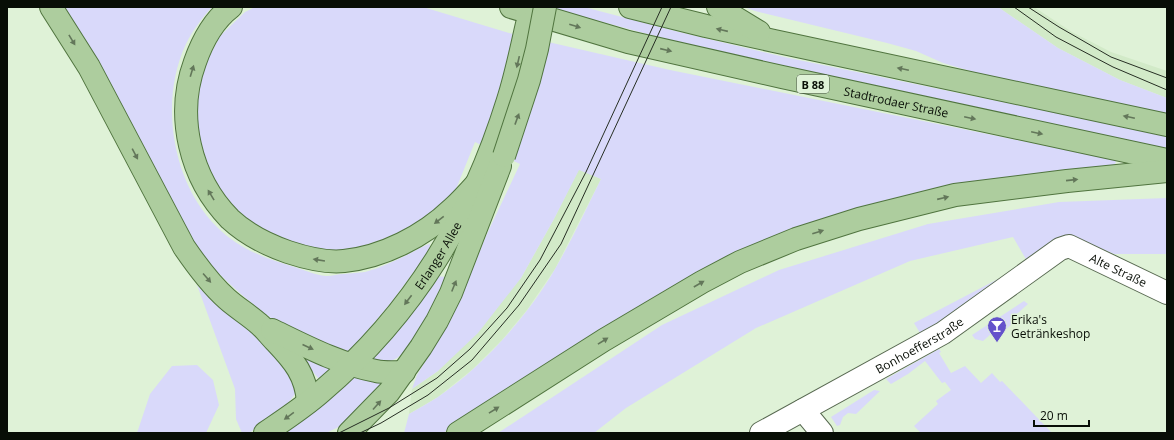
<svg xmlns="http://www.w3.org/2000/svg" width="1174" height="440" font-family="'Open Sans',sans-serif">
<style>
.built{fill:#d2eac8}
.green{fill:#d9d9fa}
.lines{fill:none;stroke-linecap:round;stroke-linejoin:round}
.minor-casing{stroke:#586951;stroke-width:24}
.major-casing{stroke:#50743f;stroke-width:24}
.minor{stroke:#fff;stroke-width:22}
.major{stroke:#adcd9e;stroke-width:22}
.tram{stroke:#262e23;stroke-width:1}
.major-bridge-casing{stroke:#50743f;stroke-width:24;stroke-linecap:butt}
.major-bridge{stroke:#adcd9e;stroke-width:22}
.oneway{fill:#63775a}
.labels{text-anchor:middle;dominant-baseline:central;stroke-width:3;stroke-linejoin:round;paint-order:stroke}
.shield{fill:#dff2d7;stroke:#485245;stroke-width:1}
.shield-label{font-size:11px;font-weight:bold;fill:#080e06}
.street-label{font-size:12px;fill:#080e06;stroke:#dff2d7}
.poi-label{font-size:12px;fill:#080e06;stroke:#dff2d7;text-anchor:start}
</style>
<rect width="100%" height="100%" fill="#dff2d7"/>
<path class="built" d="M 998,7 L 1034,7 L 1072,32 L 1111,52 L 1167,71 L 1167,98 L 1120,80 L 1058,48 Z
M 579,169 L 601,179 L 555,269 L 527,310 L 502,340 L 473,369 L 438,397 L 409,414 L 412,389 L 438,371 L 521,278 L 554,219 Z"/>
<path class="green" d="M 60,7 L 212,7 C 202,18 193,30 186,44 C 159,101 172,183 217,227 C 238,248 264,258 291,266 C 302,269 315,275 326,276 C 332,276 339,274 344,274 C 351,273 359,273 365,272 C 387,266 407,255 426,245 L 430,244 L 430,250 L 390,304 L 347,355 C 329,347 307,340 290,330 C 256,310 228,283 200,255 Z
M 255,7 L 423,7 L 509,33 L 670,70 L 1116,160 L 1114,172 L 933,193 L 634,311 L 443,433 L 404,433 L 409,414 C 419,408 429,403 438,397 C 483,366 528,316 555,269 C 572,240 586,209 601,179 L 579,170 L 554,219 L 521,278 L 478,333 L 438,371 L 412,389 L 417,375 L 447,326 L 466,285 L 486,236 L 520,164 L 475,142 L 454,194 L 417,224 L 381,240 L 341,253 L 305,249 L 262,234 L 216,191 L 203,159 L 197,129 L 197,100 L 203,69 L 220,36 L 245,12 Z
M 547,7 L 584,7 L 679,32 L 784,57 L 1167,136 L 1167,150 L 677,42 Z
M 744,7 L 998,7 L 1058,48 L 1120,80 L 1167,98 L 1167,114 L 1001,80 L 943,63 L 916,51 L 887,43 L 755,11 Z
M 1167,198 L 1167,254 L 1114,254 L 1072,236 L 1065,236 L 1027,261 L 1013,237 L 910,261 L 756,328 L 626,408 L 594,433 L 498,433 L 662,325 L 779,270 L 928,224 L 1059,202 Z
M 437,276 L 445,277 L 448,282 L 411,346 L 397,358 L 387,363 L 371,360 L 406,321 Z
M 998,279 L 1000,283 L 952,316 L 920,333 L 914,323 Z
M 197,285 L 211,300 L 270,346 L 297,386 L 295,394 L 283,410 L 249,433 L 242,433 L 236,419 L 235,389 Z
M 1024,301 L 1028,304 L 1010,320 L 1013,323 L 1003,332 L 999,327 L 983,341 L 975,339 L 972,335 Z
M 939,349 L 941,352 L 939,353 L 951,373 L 965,366 L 981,383 L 992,373 L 1000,382 L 1002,381 L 1052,433 L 921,433 L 914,426 L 938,404 L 936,401 L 951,390 L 945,382 L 942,383 L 925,361 L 908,374 L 891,384 L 886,379 Z
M 296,351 L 333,366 L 321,378 L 318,378 Z
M 197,365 L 213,380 L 219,405 L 206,433 L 137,433 L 150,394 L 172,366 Z
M 355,374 L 386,379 L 345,424 L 326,433 L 281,433 Z
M 874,390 L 880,391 L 856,414 L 848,413 L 843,417 L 840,425 L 837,426 L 831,417 Z"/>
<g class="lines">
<defs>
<g id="minor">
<path d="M 803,410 L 822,433"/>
<path id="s1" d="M 761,433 L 943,333 L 1060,249 L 1069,246 L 1167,293"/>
</g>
<g id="major">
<path d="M 51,7 L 89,67 L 184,247 C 197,266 210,284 227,299 C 237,308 249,315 259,324 C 265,329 270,336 276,342 C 294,361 306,375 308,402"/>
<path d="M 231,7 C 214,20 202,42 195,62 C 175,116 190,178 230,219 C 246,234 268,245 288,252 C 306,258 325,263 344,261 C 383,257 424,236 452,209 C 461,201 469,192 477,183"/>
<path id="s2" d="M 511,7 L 628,42 L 782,77 L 1167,160"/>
<path d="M 630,7 L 706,26 L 774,41 L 1167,125"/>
<path d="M 718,7 L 759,32"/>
<path d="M 272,330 C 305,346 339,364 376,371 C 385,373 395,372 404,372"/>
<path id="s3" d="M 265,433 C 284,420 304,407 321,392 C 414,313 472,216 508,100 C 516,75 521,50 527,24"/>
<path d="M 349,433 L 389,392 L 421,347 L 437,321 L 451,293 L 500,166"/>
<path d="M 458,433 L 604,340 L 702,282 L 740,262 L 796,239 L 859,219 L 955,195 L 1067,181 L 1167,171"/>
</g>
</defs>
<use href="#minor" class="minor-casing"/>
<use href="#major" class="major-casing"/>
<use href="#minor" class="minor"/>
<use href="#major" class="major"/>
<path class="tram" d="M 1014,7 L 1056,37 L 1113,67 L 1167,90
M 1028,7 L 1059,27 L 1111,57 L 1167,78
M 339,433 L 389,408 L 437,378 L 470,349 L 507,308 L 540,260 L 586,172 L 662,7
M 360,433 L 381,423 L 428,395 L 472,360 L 519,305 L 561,244 L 671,7"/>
<defs>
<path id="major-bridge" d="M 504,156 L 529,80 L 537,49 L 545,7"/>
</defs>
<use href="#major-bridge" class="major-bridge-casing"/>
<use href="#major-bridge" class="major-bridge"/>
</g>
<defs><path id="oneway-solid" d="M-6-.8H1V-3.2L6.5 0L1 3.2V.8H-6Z"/></defs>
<g class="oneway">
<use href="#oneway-solid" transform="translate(575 26) rotate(17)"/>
<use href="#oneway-solid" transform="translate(722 30) rotate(-167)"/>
<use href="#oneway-solid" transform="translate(72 40) rotate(59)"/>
<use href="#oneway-solid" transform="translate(666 50) rotate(13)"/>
<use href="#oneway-solid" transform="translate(518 62) rotate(103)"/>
<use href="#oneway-solid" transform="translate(903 69) rotate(-168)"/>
<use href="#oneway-solid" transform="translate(192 71) rotate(-73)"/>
<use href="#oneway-solid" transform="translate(1129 117) rotate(-168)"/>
<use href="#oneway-solid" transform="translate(970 118) rotate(12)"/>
<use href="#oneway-solid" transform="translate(517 119) rotate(-70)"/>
<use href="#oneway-solid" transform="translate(1037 133) rotate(12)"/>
<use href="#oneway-solid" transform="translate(135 154) rotate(62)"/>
<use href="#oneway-solid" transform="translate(1072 180) rotate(-6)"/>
<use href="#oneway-solid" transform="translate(211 195) rotate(-121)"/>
<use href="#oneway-solid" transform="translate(943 198) rotate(-13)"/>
<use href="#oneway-solid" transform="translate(439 220) rotate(142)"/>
<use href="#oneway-solid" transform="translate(818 232) rotate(-18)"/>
<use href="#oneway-solid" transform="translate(319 260) rotate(-171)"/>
<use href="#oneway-solid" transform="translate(207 278) rotate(49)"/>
<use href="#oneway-solid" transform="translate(699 284) rotate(-30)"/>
<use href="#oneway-solid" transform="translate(454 286) rotate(-68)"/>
<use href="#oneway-solid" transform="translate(408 300) rotate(127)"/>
<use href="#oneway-solid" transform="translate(603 341) rotate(-32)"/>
<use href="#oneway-solid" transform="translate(308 347) rotate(24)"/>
<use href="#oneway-solid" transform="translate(377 405) rotate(-48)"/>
<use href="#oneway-solid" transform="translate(494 410) rotate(-32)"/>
<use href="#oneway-solid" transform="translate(289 416) rotate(144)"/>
</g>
<defs>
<symbol id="bar-pin" viewBox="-11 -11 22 30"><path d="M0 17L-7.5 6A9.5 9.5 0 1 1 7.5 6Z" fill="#6452cb" stroke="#dff2d7"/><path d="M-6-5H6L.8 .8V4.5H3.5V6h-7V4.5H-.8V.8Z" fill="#fff"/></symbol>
</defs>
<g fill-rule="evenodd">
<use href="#bar-pin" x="986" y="315" width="22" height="30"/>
</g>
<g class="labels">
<rect class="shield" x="797" y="75" width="32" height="18" rx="3"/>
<g class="shield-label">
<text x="813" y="84">B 88</text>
</g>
<g class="street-label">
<text stroke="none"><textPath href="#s2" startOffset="397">Stadtrodaer Straße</textPath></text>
<text stroke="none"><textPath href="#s3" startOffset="250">Erlanger Allee</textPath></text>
<text stroke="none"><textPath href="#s1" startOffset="416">Alte Straße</textPath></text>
<text stroke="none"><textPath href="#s1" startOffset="181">Bonhoefferstraße</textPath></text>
</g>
<g class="poi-label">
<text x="1011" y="319">Erika's<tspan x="1011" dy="14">Getränkeshop</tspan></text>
</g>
</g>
<rect width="1174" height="440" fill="none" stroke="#080e06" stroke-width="16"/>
<path d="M1034 420v6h55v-6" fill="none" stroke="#080e06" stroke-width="2"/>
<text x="1040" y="420" font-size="12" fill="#080e06" stroke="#dff2d7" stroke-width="3" paint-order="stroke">20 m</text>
</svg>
